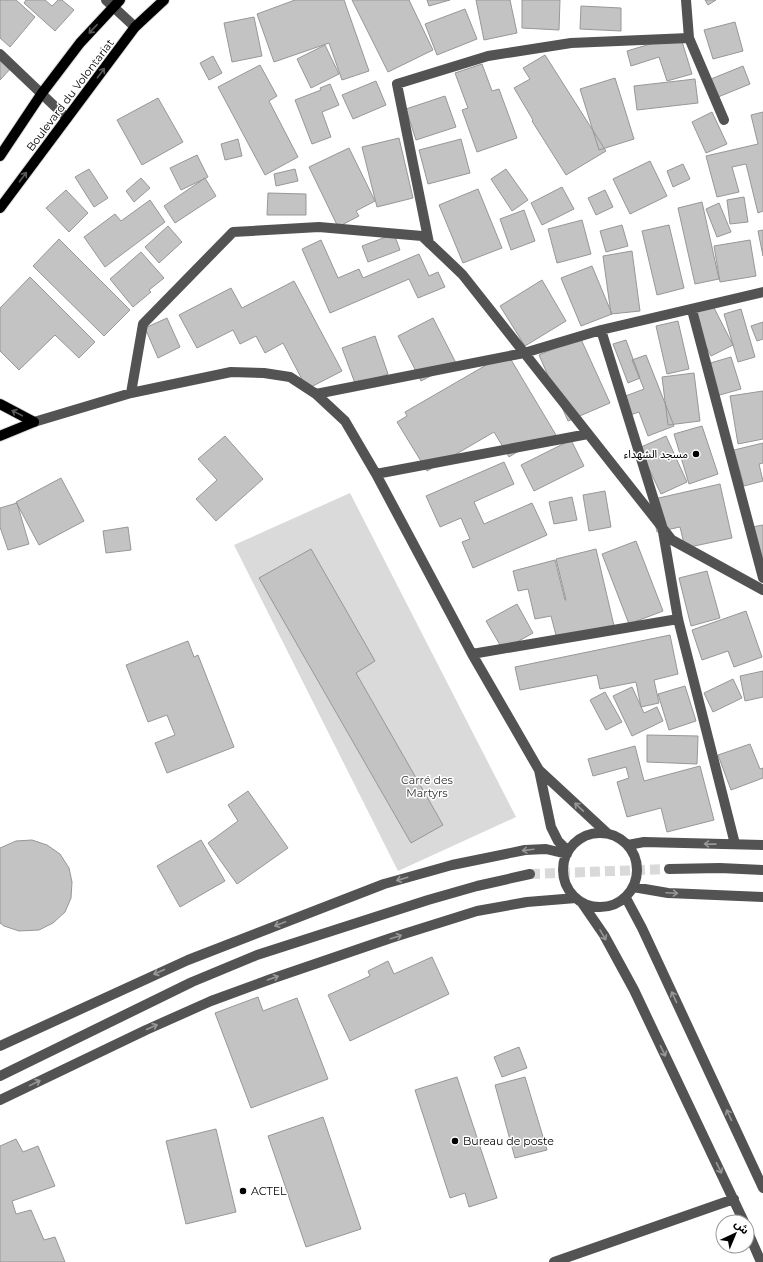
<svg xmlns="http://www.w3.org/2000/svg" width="763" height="1262" font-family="Montserrat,'Noto Sans Arabic',sans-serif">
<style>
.green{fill:#dadada}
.building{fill:#c3c3c3;stroke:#979797}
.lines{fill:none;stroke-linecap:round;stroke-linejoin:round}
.minor-tunnel{stroke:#d9d9d9;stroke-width:10;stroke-dasharray:10 5;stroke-linecap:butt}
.major-casing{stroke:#dbdbdb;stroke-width:12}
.minor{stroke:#535353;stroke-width:10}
.major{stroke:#000;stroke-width:10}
.oneway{stroke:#595959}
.oneway2{stroke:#989898}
.poi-dot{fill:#000;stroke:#fff;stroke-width:1.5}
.labels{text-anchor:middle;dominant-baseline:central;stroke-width:3;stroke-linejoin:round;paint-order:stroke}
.street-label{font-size:11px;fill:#000;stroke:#fff}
.poi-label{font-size:11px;fill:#000;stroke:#fff;text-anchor:start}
.park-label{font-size:11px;fill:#313131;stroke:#fff}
</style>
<rect width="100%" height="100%" fill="#fff"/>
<path class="green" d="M 350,493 L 516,817 L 398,871 L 234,545 Z"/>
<path class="building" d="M 0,0 L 16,0 L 35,17 L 10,47 L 0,38 Z
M 26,0 L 45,0 L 52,6 L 58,0 L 62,0 L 74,10 L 55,31 L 24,3 Z
M 295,0 L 344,0 L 369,71 L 342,80 L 329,43 L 274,62 L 257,14 Z
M 352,0 L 409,0 L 433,50 L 388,72 Z
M 427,0 L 450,0 L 429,6 Z
M 476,0 L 510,0 L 517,33 L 484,40 Z
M 522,0 L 560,0 L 559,30 L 522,28 Z
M 705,0 L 716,0 L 708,5 Z
M 581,6 L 621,8 L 621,31 L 580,29 Z
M 465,9 L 477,39 L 437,55 L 425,24 Z
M 254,17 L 262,56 L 232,62 L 224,23 Z
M 735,22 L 743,51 L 713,59 L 704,30 Z
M 680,35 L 692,74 L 667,81 L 659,57 L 631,66 L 627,51 Z
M 325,45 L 339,74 L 311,88 L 297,59 Z
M 0,55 L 12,67 L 0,80 Z
M 545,55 L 606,151 L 566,175 L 532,121 L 533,120 L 514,88 L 530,79 L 523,68 Z
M 213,56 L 222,73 L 209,80 L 200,63 Z
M 482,64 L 492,91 L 499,89 L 517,138 L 477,152 L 462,110 L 468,108 L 455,73 Z
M 260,65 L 277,96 L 269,101 L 298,157 L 265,175 L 218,87 Z
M 743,66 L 750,84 L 718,97 L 711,79 Z
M 615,78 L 634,139 L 599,150 L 580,89 Z
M 695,79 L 698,103 L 637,110 L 634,86 Z
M 376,81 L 386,105 L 353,119 L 342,95 Z
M 330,84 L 339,105 L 322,112 L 331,137 L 312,144 L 295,100 L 321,90 L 320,88 Z
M 445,96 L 456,127 L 416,140 L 406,109 Z
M 158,98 L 183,142 L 142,165 L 117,120 Z
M 712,112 L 727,144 L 706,153 L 692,122 Z
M 763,112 L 763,211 L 758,213 L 746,164 L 732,167 L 739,192 L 717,197 L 706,156 L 758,144 L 751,115 Z
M 399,138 L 413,198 L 377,207 L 362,147 Z
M 238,139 L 242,156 L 225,160 L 221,144 Z
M 461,139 L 470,173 L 428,184 L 419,150 Z
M 349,148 L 375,201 L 356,211 L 359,216 L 338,227 L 309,167 Z
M 197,155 L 208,177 L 181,190 L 170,168 Z
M 650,161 L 667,196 L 630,214 L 613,179 Z
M 683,164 L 690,179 L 673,187 L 667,171 Z
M 89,169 L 108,198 L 94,207 L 75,177 Z
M 295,169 L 298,181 L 276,186 L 274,174 Z
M 506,169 L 528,200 L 512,211 L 491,179 Z
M 141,178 L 150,188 L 134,202 L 126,191 Z
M 205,178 L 216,196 L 175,223 L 164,206 Z
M 562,187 L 574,209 L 542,225 L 531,203 Z
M 478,189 L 502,248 L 463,263 L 439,205 Z
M 66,190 L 88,213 L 69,232 L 46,208 Z
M 605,190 L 613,207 L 596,215 L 588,198 Z
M 268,193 L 306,194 L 306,215 L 267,215 Z
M 744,197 L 748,222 L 730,224 L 727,200 Z
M 150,200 L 165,222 L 105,267 L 84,237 L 115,214 L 121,221 Z
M 702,202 L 719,279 L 695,284 L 678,208 Z
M 719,203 L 731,232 L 717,237 L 706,209 Z
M 524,210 L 535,241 L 511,250 L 500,219 Z
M 582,220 L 591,254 L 557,263 L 548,229 Z
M 622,225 L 628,246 L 606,252 L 600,231 Z
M 669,225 L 684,288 L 657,295 L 642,231 Z
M 168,226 L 182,242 L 159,263 L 145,247 Z
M 763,230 L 763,256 L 758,231 Z
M 394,234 L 400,250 L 368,262 L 362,246 Z
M 59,239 L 130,310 L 104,336 L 33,266 Z
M 321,240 L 338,278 L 359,269 L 363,278 L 419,254 L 429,276 L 438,272 L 445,287 L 418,298 L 409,279 L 330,313 L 302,249 Z
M 750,240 L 756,276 L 720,282 L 714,246 Z
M 632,251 L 640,311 L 611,314 L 603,256 Z
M 141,252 L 164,278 L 149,290 L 151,292 L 133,307 L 110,279 Z
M 592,266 L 612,314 L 581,326 L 561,278 Z
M 30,277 L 95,342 L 79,358 L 55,335 L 19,370 L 0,351 L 0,308 Z
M 542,280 L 566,321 L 525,346 L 500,306 Z
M 294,281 L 342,371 L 307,389 L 283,343 L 265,353 L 256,336 L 240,344 L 233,330 L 197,348 L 179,315 L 231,288 L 242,308 Z
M 710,300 L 733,345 L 711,356 L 688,311 Z
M 741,309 L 755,357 L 738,362 L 724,314 Z
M 167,318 L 180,347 L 158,358 L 145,328 Z
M 433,318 L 456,363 L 421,381 L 398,336 Z
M 678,321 L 689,369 L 667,374 L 656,326 Z
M 763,322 L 763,339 L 757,341 L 751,326 Z
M 375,336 L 388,374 L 356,386 L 342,348 Z
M 580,337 L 610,403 L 568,421 L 539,355 Z
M 626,340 L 640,378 L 628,383 L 613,344 Z
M 507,353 L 556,435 L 541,444 L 538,439 L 509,457 L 494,432 L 427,471 L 397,422 L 407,416 L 405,412 Z
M 646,355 L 674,426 L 648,436 L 639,412 L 630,415 L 623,397 L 644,389 L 632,360 Z
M 731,357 L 741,389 L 716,396 L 707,364 Z
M 694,373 L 700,421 L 668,425 L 662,377 Z
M 763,391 L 763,439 L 738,444 L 730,396 Z
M 702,426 L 718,474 L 689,484 L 674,434 Z
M 225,436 L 263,479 L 216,521 L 196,499 L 217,480 L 198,459 Z
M 666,436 L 687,482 L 661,494 L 639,448 Z
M 571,440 L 584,466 L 534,491 L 521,465 Z
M 763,443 L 763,463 L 759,464 L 763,481 L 744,486 L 734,450 Z
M 504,462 L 514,484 L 474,502 L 484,524 L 532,503 L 547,535 L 473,568 L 462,542 L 470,539 L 461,518 L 440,527 L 426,496 Z
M 61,478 L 84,521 L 39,545 L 16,502 Z
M 720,484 L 732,538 L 685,548 L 680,527 L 657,532 L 650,500 Z
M 605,491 L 611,527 L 589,531 L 583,495 Z
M 572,497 L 577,520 L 554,524 L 549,502 Z
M 17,503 L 29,544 L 8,550 L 0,527 L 0,508 Z
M 763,525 L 763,572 L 752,527 Z
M 128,527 L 131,550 L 106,553 L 103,531 Z
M 636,541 L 663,611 L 629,624 L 602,554 Z
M 311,549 L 375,661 L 356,673 L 443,825 L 411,843 L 259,578 Z
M 596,549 L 615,630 L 558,643 L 551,616 L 535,619 L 528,589 L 518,591 L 513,571 L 555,560 L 565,600 L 566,600 L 556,559 Z
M 707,571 L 720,618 L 691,626 L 679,578 Z
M 517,604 L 533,633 L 503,650 L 486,621 Z
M 746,611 L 762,657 L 734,667 L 728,651 L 702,660 L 692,630 Z
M 670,635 L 678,674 L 654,680 L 659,703 L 641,707 L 636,682 L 600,689 L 597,675 L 520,690 L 515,667 Z
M 188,641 L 194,657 L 198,655 L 234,747 L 167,773 L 155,743 L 175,735 L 167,715 L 148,722 L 126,665 Z
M 763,671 L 763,697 L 745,701 L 740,676 Z
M 733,679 L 742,698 L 713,712 L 704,693 Z
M 685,686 L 696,721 L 669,730 L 658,694 Z
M 632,687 L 644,713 L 657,707 L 663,721 L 632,736 L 613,696 Z
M 605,692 L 622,722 L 606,730 L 590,700 Z
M 647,735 L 698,736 L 697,764 L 647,762 Z
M 750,744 L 760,769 L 763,768 L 763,778 L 731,790 L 718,755 Z
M 635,746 L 644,781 L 700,766 L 714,820 L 667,832 L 661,808 L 627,817 L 617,782 L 629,778 L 626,767 L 593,776 L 588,759 Z
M 248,791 L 288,848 L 237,884 L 208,843 L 238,821 L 228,805 Z
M 32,840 L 47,845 L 60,854 L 69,868 L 72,882 L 71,898 L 65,912 L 53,923 L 39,930 L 19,931 L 4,926 L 0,923 L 0,848 L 16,841 Z
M 201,840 L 225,881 L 180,907 L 157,866 Z
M 432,957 L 449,994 L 350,1041 L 328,995 L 370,976 L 368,971 L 388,961 L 394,974 Z
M 258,997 L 263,1011 L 297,998 L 328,1079 L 251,1108 L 215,1013 Z
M 519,1047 L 527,1068 L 502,1077 L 494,1057 Z
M 457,1077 L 497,1198 L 469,1207 L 465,1193 L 450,1198 L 415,1090 Z
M 525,1077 L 547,1150 L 515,1158 L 495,1085 Z
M 323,1117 L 361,1229 L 306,1247 L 268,1136 Z
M 216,1129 L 236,1212 L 186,1224 L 166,1141 Z
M 16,1139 L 23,1152 L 38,1146 L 55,1186 L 12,1201 L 16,1214 L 31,1210 L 44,1240 L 55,1237 L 65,1262 L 0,1262 L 0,1146 Z"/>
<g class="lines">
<path class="minor-tunnel" d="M 530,874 L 669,869"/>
<defs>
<path id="major" d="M 0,156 L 42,93 L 80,43 L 120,0
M 0,208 L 135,27 L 164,0
M 0,404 L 34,422
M 0,436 L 34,422"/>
</defs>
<use href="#major" class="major-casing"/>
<path class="minor" d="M 106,0 L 135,27
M 686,0 L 689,38 L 724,120
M 0,54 L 67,118
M 429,243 L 397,84 L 488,56 L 571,43 L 689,38
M 692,310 L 763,578
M 601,330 L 662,526 L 678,619 L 735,844
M 131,393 L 143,324 L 233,232 L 319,227 L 422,236 L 462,274 L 672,540 L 763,590
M 316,394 L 524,353 L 601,330 L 763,292
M 34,422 L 131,393 L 231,372 L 264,373 L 290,377 L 316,394 L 345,421 L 376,474 L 472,654 L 539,770 L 607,833
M 376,474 L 588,434
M 472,654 L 678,619
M 539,770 L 551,827 L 558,841 L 568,851
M563 870a37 37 0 1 1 74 0a37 37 0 1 1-74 0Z
M 628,845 L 644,842 L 763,845
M 669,869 L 720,868 L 763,870
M 633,887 L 668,893 L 763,897
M 626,898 L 642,928 L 763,1188
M 582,903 L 604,935 L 634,990 L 744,1222
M 0,1046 L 188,960 L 384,884 L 452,865 L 525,850 L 546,849 L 567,854
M 0,1076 L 192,982 L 257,955 L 428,900 L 477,886 L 530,874
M 0,1100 L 146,1030 L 211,1001 L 271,979 L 391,938 L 477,911 L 527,902 L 576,898
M 747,1230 L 761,1262
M 554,1262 L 734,1199"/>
<use href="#major" class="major"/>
</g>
<defs><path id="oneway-shaft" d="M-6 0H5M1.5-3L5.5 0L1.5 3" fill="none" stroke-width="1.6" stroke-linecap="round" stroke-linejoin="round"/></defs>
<g class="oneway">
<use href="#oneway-shaft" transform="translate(93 29) rotate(133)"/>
<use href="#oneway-shaft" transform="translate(101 73) rotate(-53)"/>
<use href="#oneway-shaft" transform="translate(23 177) rotate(-53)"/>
<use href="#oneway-shaft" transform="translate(17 413) rotate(-152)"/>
</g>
<g class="oneway2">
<use href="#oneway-shaft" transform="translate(579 807) rotate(-137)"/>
<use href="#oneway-shaft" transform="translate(710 844) rotate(-179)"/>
<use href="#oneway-shaft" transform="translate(528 850) rotate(173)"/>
<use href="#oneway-shaft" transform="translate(402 879) rotate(164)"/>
<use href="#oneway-shaft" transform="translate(672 893) rotate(3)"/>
<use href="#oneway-shaft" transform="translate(280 924) rotate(159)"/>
<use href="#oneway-shaft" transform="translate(603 935) rotate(60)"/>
<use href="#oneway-shaft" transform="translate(396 937) rotate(-18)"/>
<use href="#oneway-shaft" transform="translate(159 972) rotate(156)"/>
<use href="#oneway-shaft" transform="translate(273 978) rotate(-19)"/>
<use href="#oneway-shaft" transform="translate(674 997) rotate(-115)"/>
<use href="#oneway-shaft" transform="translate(152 1027) rotate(-24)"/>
<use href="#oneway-shaft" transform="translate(663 1051) rotate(64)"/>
<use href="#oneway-shaft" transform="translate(35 1083) rotate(-26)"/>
<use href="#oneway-shaft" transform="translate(729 1115) rotate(-115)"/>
<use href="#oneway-shaft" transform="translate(719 1168) rotate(64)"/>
</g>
<g class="poi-dot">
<circle cx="696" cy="454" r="4"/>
<circle cx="455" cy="1141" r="4"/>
<circle cx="243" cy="1191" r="4"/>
</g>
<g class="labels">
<g class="street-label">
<text transform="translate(70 95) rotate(-53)">Boulevard du Volontariat</text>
</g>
<g class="poi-label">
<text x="688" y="454" text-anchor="end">مسجد الشهداء</text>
<text x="463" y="1141">Bureau de poste</text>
<text x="251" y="1191">ACTEL</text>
</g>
<g class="park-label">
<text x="427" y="780">Carré des<tspan x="427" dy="13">Martyrs</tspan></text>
</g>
</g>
<g transform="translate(735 1234) rotate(44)"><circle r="19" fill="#ffffff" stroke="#999999"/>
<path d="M0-3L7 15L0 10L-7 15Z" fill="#000000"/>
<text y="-6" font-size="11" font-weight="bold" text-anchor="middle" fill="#000000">ش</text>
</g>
</svg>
